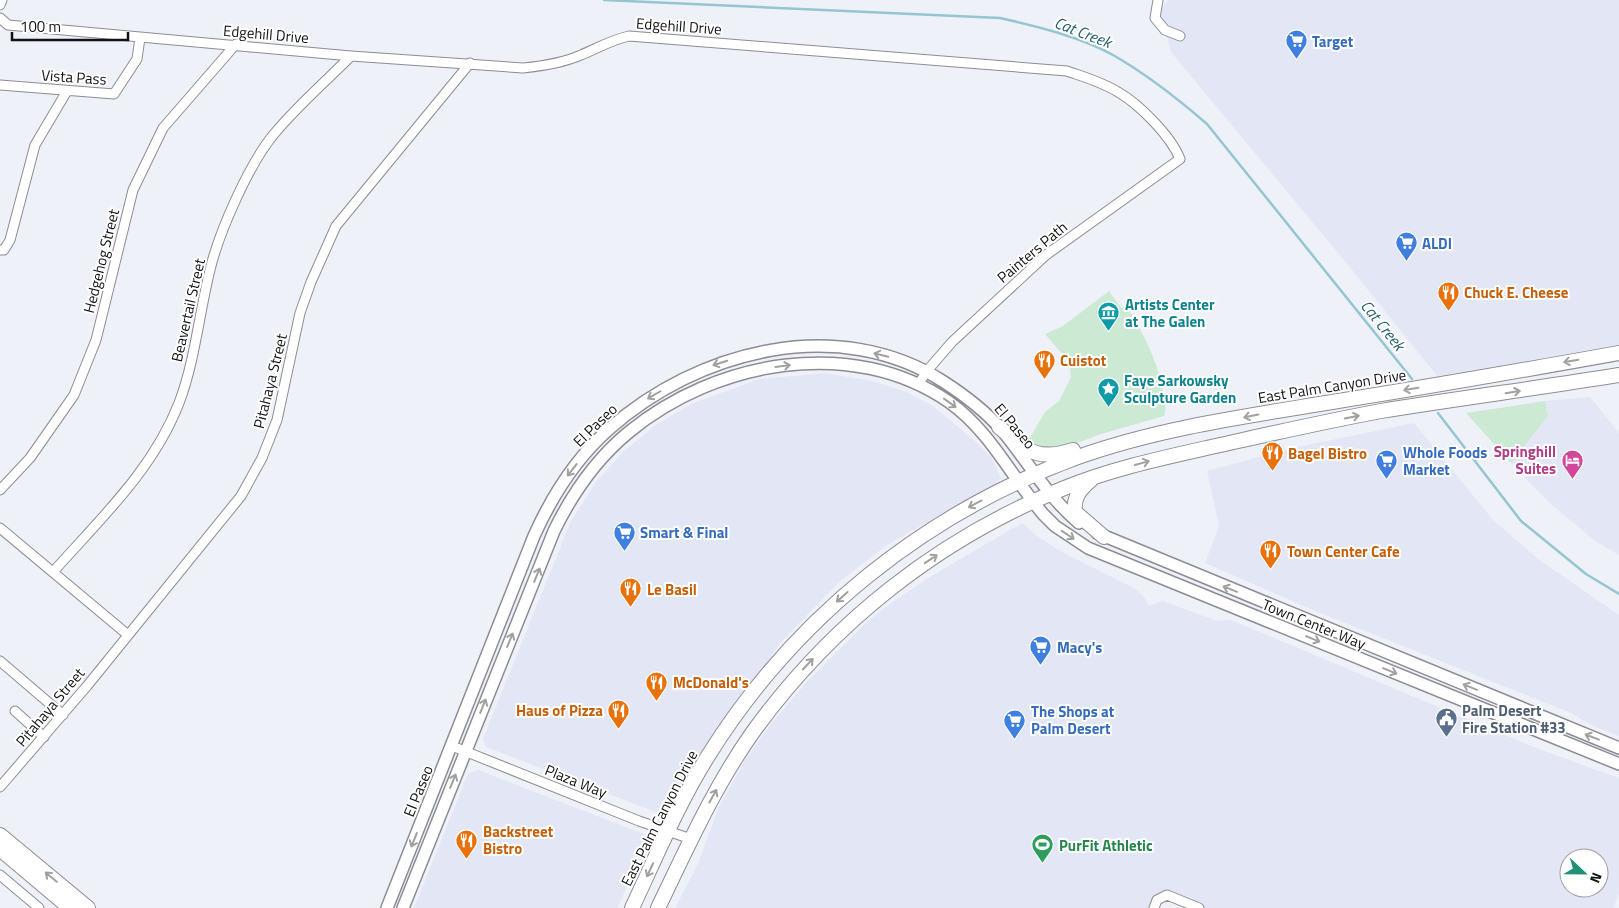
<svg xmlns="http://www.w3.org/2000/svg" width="1619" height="908" font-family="'Titillium Web',sans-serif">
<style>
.built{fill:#e3e6f5;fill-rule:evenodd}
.green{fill:#cbe9d3}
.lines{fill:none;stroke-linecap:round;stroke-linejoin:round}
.stream{stroke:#95c5d1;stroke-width:2.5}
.minor-casing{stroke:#8c8d94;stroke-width:11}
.tertiary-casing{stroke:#8c8d94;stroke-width:14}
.primary-casing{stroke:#8c8d94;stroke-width:16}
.minor{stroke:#fff;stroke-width:9}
.tertiary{stroke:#fff;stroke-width:11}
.primary{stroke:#fff;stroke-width:14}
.oneway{stroke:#a0a0a1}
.labels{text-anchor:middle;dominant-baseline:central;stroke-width:4;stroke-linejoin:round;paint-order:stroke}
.street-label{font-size:15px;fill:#111214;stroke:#fff}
.shop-label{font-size:15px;font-weight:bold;fill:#366cbe;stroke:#fff;text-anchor:start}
.food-label{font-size:15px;font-weight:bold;fill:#c56008;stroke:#fff;text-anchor:start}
.culture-label{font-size:15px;font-weight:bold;fill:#0d838f;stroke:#fff;text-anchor:start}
.hotel-label{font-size:15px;font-weight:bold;fill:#b23c85;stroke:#fff;text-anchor:end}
.service-label{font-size:15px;font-weight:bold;fill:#4e5e75;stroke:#fff;text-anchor:start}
.leisure-label{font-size:15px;font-weight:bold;fill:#27864d;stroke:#fff;text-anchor:start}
.water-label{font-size:16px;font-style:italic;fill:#1f5e6c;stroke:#fff}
</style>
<rect width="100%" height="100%" fill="#eff1f9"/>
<path class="built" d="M 1168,0 L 1619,0 L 1619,345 L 1437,376 L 1348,265 L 1171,52 L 1160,11 Z
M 825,373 L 872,381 L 907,392 L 933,406 L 975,441 L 992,458 L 1001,478 L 995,484 L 887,545 L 839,582 L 781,642 L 661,814 L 486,747 L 483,739 L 571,521 L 596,482 L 624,451 L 656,425 L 691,404 L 759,379 Z
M 1590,397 L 1619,433 L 1619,555 L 1595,541 L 1552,505 L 1511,463 L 1548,416 L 1545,401 Z
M 1414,423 L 1493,520 L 1538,559 L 1619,615 L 1619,736 L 1591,725 L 1571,713 L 1320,613 L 1205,563 L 1219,526 L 1207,471 L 1293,448 Z
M 1022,523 L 1037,536 L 1060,551 L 1136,589 L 1144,597 L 1149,606 L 1163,601 L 1217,621 L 1231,620 L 1541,750 L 1619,778 L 1619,893 L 1613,908 L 1201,908 L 1162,893 L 1156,908 L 675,908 L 698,864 L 718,809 L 745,760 L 773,721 L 806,683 L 868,621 L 894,601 L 928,578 ZM 1569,858 L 1599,858 L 1599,888 L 1569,888 Z
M 478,770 L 644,834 L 646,846 L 617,908 L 414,908 L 468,774 Z"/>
<path class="green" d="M 1109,291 L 1121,308 L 1126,305 C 1143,333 1156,357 1163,390 C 1165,399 1167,407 1164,416 L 1101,434 L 1056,451 L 1028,441 L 1045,412 L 1059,401 L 1071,377 L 1069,362 L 1045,334 L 1063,326 Z
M 1545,401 L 1548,416 L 1511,463 L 1466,413 Z"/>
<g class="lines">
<path class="stream" d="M 604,0 L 1000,18 C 1036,26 1081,37 1113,55 C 1148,75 1177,98 1207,124 L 1412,379
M 1438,413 L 1521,521 L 1586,574 L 1619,594"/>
<defs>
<path id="minor" d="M 1158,0 L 1155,18 L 1165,30 L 1180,36
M 0,5 L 2,0
M 0,18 L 8,25 L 351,56 L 523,68 C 543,66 563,63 581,55 C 598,48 611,40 629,36 L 1067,71 C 1084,77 1102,82 1118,92 C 1139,104 1171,136 1180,159 L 1046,255 L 952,342 L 926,372 L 918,385
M 0,85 L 114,94 L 137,59 L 140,38
M 0,250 L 4,250 L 10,240 L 35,145 L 67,91
M 0,490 L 30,458 L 74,395 L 96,340 L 133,190 L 163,128 L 236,44
M 0,528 L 128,635
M 53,572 C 100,519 153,470 179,403 C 195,361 199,314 210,270 C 219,232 249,164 274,134 C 297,106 325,82 351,56
M 0,661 L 63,715
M 15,711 L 44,737
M 452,746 L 639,821 L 691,839
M 0,787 L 87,686 L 241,496 L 262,458 L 277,420 L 300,313 L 311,282 L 336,226 L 470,63
M 0,875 L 39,908
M 1154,908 L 1157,900 L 1167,895 L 1199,908"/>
<path id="tertiary" d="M 1097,533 L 1619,748
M 387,908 L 534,536 C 552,496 576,458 609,429 C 698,350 839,314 944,382 C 964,395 984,410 1000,428 C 1028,461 1045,494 1079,523
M 403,908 L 554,531 C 572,494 596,459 629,432 C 715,361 852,335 949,402 C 990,431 1011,476 1043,514 L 1055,526 L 1088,548 L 1619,764"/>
<path id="primary" d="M 999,427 C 1027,450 1036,462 1073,450
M 1091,480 C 1080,489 1073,498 1075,512 L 1104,537
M 0,835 L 88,908
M 0,849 L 70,908
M 632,908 C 656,857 678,804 708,756 C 794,618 925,513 1078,457 C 1159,428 1248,416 1332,402 C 1428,387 1524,370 1619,353
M 658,908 C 687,848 714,787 753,732 C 831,624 938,539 1062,489 C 1113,468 1167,457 1220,445 C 1274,433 1327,421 1381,411 C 1460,398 1540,388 1619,375"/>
</defs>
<use href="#minor" class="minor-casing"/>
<use href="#tertiary" class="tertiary-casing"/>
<use href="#primary" class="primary-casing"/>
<use href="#minor" class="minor"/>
<use href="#tertiary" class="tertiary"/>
<use href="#primary" class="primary"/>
</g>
<defs><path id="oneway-shaft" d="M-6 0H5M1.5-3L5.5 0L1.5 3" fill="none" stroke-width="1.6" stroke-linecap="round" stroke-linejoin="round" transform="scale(1.25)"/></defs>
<g class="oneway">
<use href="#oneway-shaft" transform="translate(881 355) rotate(-166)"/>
<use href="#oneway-shaft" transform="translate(1571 361) rotate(170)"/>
<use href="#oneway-shaft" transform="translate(720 363) rotate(162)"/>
<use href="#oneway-shaft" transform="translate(783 366) rotate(-8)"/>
<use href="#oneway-shaft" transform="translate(1411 389) rotate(170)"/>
<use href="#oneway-shaft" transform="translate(1513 392) rotate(-9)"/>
<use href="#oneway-shaft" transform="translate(654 395) rotate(150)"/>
<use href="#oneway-shaft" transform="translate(950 403) rotate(36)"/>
<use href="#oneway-shaft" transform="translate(1251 416) rotate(169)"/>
<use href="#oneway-shaft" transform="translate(1352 417) rotate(-11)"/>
<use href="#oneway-shaft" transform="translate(1142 463) rotate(-15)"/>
<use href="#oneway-shaft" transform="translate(572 470) rotate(128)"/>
<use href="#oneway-shaft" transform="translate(975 504) rotate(152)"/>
<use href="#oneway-shaft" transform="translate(1068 535) rotate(34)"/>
<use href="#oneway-shaft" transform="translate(931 559) rotate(-33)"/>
<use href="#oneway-shaft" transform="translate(537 575) rotate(-68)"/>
<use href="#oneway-shaft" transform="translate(1230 589) rotate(-158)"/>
<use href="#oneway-shaft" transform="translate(842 597) rotate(138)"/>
<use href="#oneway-shaft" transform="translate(1313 639) rotate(22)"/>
<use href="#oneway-shaft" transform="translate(510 640) rotate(-68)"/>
<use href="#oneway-shaft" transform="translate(808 664) rotate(-47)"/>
<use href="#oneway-shaft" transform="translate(1390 671) rotate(22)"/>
<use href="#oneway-shaft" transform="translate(1470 687) rotate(-158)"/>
<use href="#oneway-shaft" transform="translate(483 706) rotate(-68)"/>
<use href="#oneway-shaft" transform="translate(1592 737) rotate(-159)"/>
<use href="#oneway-shaft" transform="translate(453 781) rotate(-68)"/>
<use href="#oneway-shaft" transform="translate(713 796) rotate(-61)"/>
<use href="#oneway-shaft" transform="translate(414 840) rotate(112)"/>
<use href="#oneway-shaft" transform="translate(650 870) rotate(115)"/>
<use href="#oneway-shaft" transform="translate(51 877) rotate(-140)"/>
</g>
<defs>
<symbol id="supermarket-pin" viewBox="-11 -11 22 30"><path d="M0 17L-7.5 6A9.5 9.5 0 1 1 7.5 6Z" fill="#3f7fe0" stroke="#fff"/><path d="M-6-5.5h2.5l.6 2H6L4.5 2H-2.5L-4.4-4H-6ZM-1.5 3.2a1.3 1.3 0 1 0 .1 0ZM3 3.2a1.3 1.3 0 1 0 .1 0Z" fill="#fff"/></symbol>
<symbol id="restaurant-pin" viewBox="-11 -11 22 30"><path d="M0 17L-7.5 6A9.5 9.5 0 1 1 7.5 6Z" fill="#e8710a" stroke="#fff"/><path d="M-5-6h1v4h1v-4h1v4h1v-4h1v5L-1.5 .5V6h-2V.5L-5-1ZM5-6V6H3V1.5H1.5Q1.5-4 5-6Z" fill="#fff"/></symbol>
<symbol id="museum-pin" viewBox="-11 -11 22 30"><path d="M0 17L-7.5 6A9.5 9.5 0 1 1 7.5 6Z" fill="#0f9aa8" stroke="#fff"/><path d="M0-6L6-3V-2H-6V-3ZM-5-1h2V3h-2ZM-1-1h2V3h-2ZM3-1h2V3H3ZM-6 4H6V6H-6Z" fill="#fff"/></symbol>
<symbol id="sight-pin" viewBox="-11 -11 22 30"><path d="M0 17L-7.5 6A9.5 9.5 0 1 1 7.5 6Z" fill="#0f9aa8" stroke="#fff"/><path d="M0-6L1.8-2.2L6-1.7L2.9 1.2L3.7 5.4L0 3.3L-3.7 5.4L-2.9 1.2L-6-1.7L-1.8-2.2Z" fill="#fff"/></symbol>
<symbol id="hotel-pin" viewBox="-11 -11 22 30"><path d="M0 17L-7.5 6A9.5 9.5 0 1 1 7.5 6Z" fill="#d1479c" stroke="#fff"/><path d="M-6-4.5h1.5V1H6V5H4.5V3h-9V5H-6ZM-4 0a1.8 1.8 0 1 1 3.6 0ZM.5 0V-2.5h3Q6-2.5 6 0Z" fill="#fff"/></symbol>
<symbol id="civic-pin" viewBox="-11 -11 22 30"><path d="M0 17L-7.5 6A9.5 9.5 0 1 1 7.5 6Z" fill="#5c6f8a" stroke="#fff"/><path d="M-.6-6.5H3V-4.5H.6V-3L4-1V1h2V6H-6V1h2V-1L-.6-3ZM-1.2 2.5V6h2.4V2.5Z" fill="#fff"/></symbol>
<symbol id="stadium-pin" viewBox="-11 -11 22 30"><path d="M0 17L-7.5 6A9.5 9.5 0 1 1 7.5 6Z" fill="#2e9e5b" stroke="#fff"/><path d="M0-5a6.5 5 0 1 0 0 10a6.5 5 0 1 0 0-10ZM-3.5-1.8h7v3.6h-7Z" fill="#fff"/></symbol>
</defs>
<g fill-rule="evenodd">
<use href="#supermarket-pin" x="1284" y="28" width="25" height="34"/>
<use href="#supermarket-pin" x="1394" y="230" width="25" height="34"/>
<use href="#restaurant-pin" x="1436" y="280" width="25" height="34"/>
<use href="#museum-pin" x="1096" y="300" width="25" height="34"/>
<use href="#restaurant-pin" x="1032" y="348" width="25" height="34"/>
<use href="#sight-pin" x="1096" y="376" width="25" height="34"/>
<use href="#restaurant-pin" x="1260" y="440" width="25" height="34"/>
<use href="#hotel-pin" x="1560" y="448" width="25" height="34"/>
<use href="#supermarket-pin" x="1374" y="448" width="25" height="34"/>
<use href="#supermarket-pin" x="612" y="520" width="25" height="34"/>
<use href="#restaurant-pin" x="1258" y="538" width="25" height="34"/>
<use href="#restaurant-pin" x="618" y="576" width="25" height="34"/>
<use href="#supermarket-pin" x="1028" y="634" width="25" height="34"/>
<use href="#restaurant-pin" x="644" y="670" width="25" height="34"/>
<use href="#restaurant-pin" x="606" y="698" width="25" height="34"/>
<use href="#civic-pin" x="1434" y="706" width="25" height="34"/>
<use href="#supermarket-pin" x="1002" y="708" width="25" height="34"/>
<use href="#restaurant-pin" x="454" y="828" width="25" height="34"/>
<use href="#stadium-pin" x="1030" y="832" width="25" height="34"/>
</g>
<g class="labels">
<g class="street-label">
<text transform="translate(679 26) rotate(4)">Edgehill Drive</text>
<text transform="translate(266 34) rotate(5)">Edgehill Drive</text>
<text transform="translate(74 77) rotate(4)">Vista Pass</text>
<text transform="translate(1032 252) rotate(-40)">Painters Path</text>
<text transform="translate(101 261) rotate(-76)">Hedgehog Street</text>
<text transform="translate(188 310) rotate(-77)">Beavertail Street</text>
<text transform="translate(270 381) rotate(-76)">Pitahaya Street</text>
<text transform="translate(1332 386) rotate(-9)">East Palm Canyon Drive</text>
<text transform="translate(595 425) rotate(-44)">El Paseo</text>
<text transform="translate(1015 426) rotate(50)">El Paseo</text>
<text transform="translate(1314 624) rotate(22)">Town Center Way</text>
<text transform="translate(50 707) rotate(-50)">Pitahaya Street</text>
<text transform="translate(576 781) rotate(22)">Plaza Way</text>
<text transform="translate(418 791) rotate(-68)">El Paseo</text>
<text transform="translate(659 818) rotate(-63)">East Palm Canyon Drive</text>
</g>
<g class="shop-label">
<text x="1312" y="41">Target</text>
<text x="1422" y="243">ALDI</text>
<text x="1403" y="452">Whole Foods<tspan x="1403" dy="17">Market</tspan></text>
<text x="640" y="532">Smart &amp; Final</text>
<text x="1057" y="647">Macy's</text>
<text x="1031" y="711">The Shops at<tspan x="1031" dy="17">Palm Desert</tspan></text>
</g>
<g class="food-label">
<text x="1464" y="292">Chuck E. Cheese</text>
<text x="1060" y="360">Cuistot</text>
<text x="1288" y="453">Bagel Bistro</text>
<text x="1287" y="551">Town Center Cafe</text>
<text x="647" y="589">Le Basil</text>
<text x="673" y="682">McDonald's</text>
<text x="603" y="710" text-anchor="end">Haus of Pizza</text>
<text x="483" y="831">Backstreet<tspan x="483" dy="17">Bistro</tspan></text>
</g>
<g class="culture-label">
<text x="1125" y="304">Artists Center<tspan x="1125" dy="17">at The Galen</tspan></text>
<text x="1124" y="380">Faye Sarkowsky<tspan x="1124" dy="17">Sculpture Garden</tspan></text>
</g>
<g class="hotel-label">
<text x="1556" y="451">Springhill<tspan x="1556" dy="17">Suites</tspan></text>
</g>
<g class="service-label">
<text x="1462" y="710">Palm Desert<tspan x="1462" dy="17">Fire Station #33</tspan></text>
</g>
<g class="leisure-label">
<text x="1059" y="845">PurFit Athletic</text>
</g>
<g class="water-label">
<text transform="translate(1083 32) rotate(21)">Cat Creek</text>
<text transform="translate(1383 325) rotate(51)">Cat Creek</text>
</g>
</g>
<g transform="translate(1584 873) rotate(112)"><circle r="24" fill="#ffffff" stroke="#a0a0a1"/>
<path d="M0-4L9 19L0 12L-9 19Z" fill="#1d9275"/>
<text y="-8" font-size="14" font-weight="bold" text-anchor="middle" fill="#111214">N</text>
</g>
<path d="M12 32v8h116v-8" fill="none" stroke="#111214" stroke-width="2.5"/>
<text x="20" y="32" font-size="15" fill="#111214" stroke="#ffffff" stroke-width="4" paint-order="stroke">100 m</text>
</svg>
